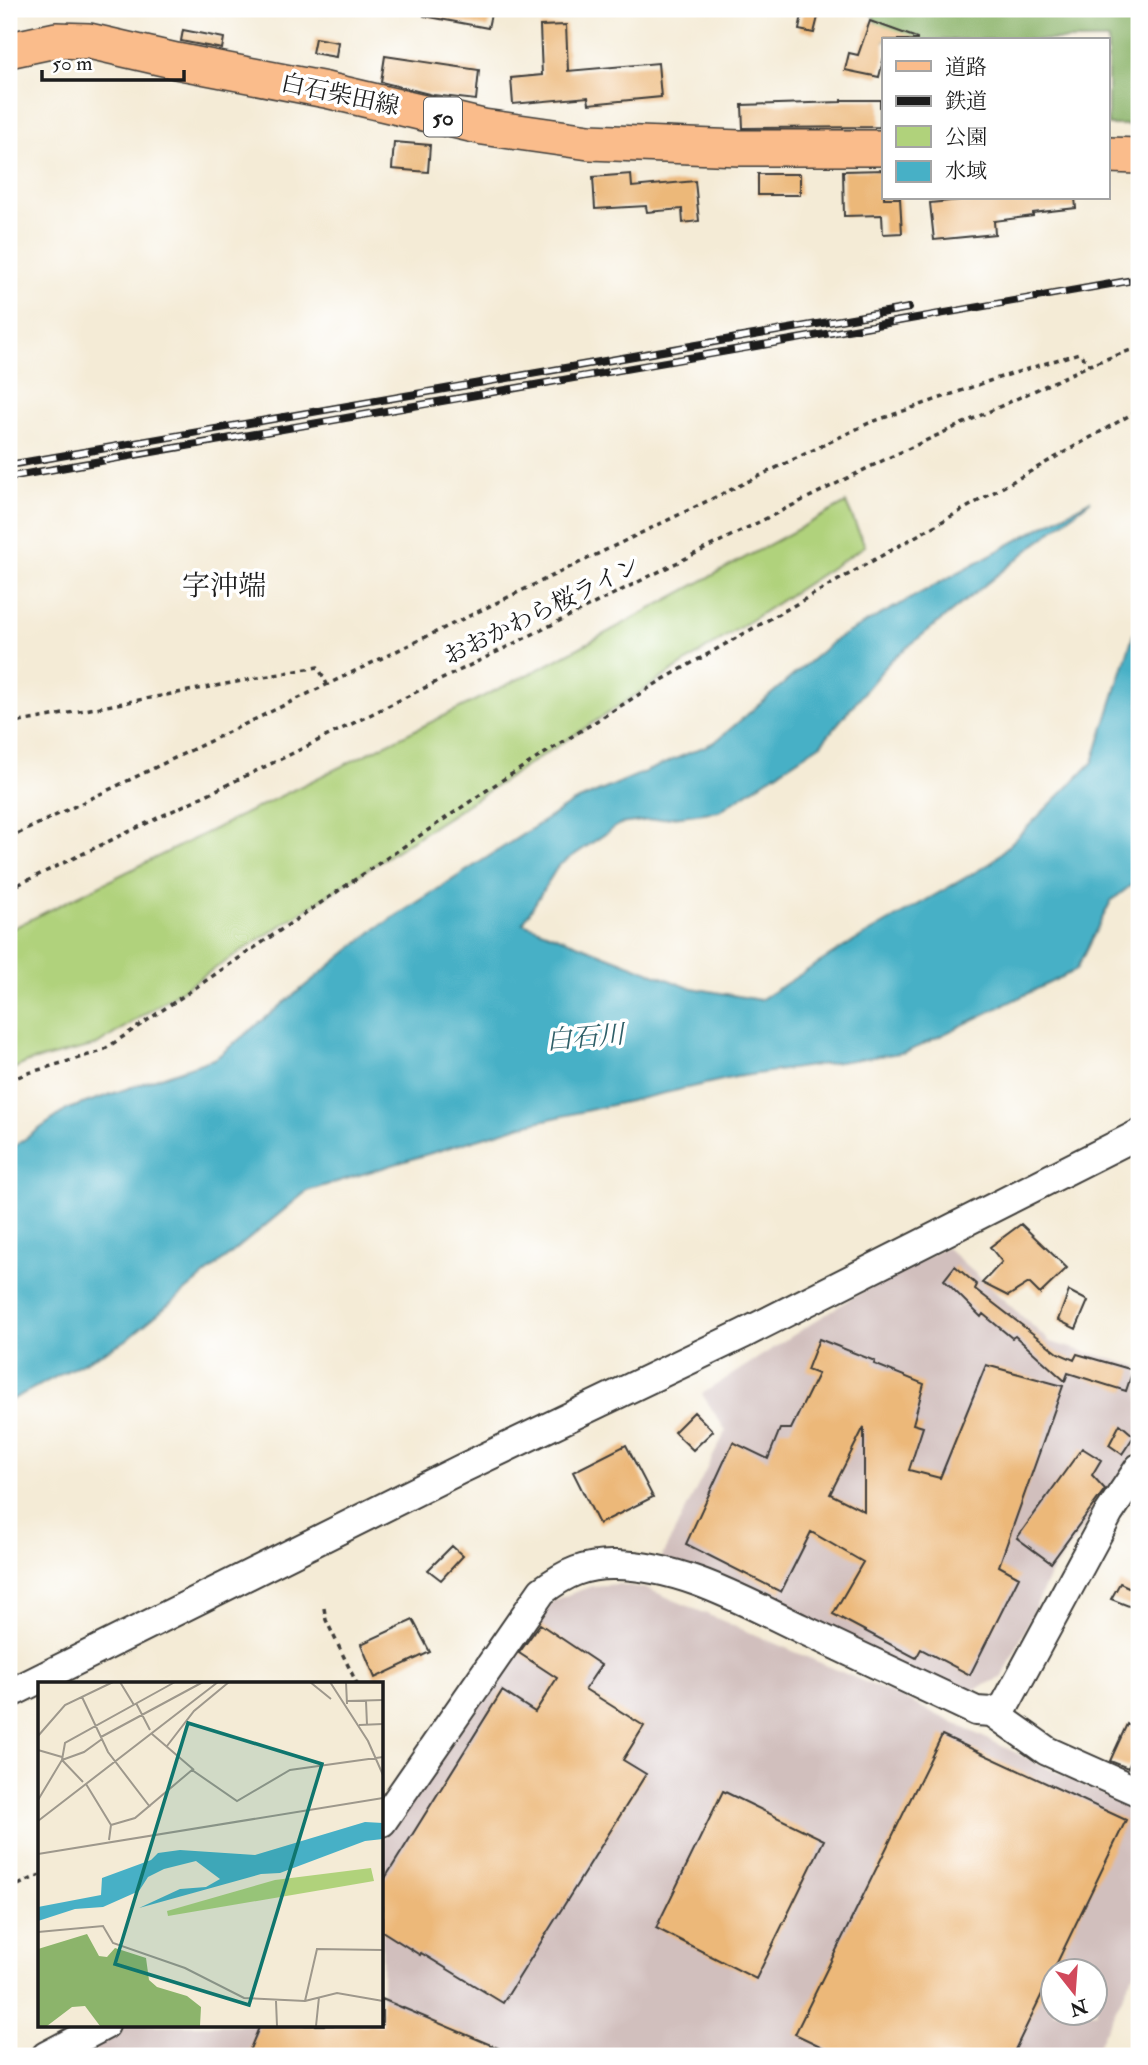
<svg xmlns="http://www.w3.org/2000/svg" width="1148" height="2065" font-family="'IM FELL Double Pica','Noto Serif JP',serif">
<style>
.industrial{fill:#d1bfbd;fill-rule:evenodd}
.green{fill:#b0d27b;stroke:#66774c;stroke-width:2}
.forest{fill:#8cb46b;stroke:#546844;stroke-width:2}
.water{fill:#47b0c6;stroke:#326671;stroke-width:2}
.building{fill:#ecb879;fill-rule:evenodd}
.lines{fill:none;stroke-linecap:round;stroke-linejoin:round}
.minor-casing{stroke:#3c3b38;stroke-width:32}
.major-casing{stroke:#3c3b38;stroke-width:38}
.path{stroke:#3c3b38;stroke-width:3.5;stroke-dasharray:5 5;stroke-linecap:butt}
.minor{stroke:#fff;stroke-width:28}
.major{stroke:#fabc8b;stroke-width:35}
.rail-casing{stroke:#1c1c1c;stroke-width:8}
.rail{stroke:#fff;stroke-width:5;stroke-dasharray:16;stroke-linecap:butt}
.labels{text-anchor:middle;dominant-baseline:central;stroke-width:7;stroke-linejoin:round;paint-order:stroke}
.shield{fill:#fff;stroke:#606060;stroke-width:2}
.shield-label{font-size:23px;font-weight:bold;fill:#1c1c1c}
.street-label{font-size:24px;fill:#1c1c1c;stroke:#fff}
.water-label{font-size:26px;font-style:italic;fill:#2f5f68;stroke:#fff}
.quarter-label{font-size:28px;fill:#1c1c1c;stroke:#fff}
.inset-road{fill:none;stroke:#9e988c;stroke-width:2}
.view{fill:#0f766e;fill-opacity:0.15;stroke:#0f766e;stroke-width:3.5}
.inset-edge{fill:none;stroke:#1c1c1c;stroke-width:3.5}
</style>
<rect width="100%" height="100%" fill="#fff"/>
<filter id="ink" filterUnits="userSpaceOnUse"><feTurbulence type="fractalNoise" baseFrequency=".0143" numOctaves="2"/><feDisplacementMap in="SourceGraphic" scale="14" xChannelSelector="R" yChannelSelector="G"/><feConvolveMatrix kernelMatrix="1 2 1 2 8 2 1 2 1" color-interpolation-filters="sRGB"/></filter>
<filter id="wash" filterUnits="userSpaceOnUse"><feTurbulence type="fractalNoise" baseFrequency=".00686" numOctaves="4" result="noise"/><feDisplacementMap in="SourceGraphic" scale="28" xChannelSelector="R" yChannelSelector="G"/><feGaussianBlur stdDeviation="1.57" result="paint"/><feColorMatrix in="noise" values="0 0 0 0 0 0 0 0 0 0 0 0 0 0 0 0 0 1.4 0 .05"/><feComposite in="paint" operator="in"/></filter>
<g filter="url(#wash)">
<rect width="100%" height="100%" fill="#f4ebd6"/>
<path class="industrial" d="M 946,1247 L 1050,1342 L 1139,1367 L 1139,1445 L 1117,1481 L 1051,1573 L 1003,1677 L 964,1694 L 660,1560 L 726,1431 L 702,1394 L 851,1298 Z
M 618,1584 L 648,1589 L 898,1696 L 1139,1812 L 1139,1962 L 1093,2056 L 71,2056 L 128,2025 L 382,2025 L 382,1840 L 513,1650 L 554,1600 L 592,1586 ZM 1054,1970 L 1096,1970 L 1096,2012 L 1054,2012 Z"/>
<path class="green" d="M 846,503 L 865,546 L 97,1045 L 28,1062 L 9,1071 L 9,930 L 549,664 Z"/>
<path class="forest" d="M 870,9 L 1139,9 L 1139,125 L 1108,125 L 1108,40 L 884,40 L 884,43 Z"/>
<path class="water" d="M 1091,500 L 890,661 L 821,744 L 719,811 L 620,824 L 558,866 L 523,923 L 687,987 L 760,1000 L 844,947 L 991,863 L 1093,762 L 1135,629 L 1139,626 L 1139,879 L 1111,901 L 1076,970 L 907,1052 L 736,1077 L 523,1125 L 307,1191 L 125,1341 L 9,1401 L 9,1150 L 68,1109 L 216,1058 L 374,930 L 572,803 L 715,742 L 836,639 Z"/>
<g id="blocks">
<path class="building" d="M 425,9 L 492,9 L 488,28 L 424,16 Z
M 803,9 L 820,9 L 814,33 L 799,30 Z
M 870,21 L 917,38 L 917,40 L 884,40 L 884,57 L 879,77 L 845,70 L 849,53 L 858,55 Z
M 566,25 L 568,71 L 658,63 L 661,97 L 589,104 L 588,97 L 513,104 L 511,78 L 542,75 L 540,26 Z
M 183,30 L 224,38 L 222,49 L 181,41 Z
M 315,38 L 338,42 L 336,57 L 312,53 Z
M 385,56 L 479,70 L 476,100 L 433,95 L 381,82 Z
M 841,100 L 880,100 L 880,127 L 743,128 L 742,105 L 841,102 Z
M 394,142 L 430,145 L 428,172 L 392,169 Z
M 884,170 L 884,198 L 900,198 L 902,233 L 883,234 L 882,215 L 844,216 L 843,171 Z
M 631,174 L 632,187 L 695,181 L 699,221 L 683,223 L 682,209 L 647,212 L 646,206 L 595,209 L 593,177 Z
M 758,174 L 800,174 L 800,195 L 758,195 Z
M 980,198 L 1075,198 L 1076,208 L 1033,213 L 1033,216 L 994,221 L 995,234 L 934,240 L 930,203 Z
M 1021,1224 L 1067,1268 L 1040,1294 L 1029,1283 L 1008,1296 L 982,1283 L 1002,1262 L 990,1247 Z
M 955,1266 L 977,1285 L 975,1289 L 1058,1353 L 1074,1360 L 1077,1354 L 1133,1370 L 1126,1391 L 1068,1373 L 1065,1381 L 1015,1336 L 1012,1338 L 983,1314 L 981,1317 L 944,1280 Z
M 1069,1291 L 1088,1301 L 1076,1329 L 1058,1320 Z
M 819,1339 L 875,1361 L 874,1364 L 924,1384 L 913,1424 L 923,1427 L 909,1470 L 940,1478 L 986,1365 L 1063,1386 L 999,1566 L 1019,1577 L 970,1675 L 921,1649 L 916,1658 L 833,1614 L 863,1562 L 811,1532 L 781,1592 L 686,1544 L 733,1442 L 768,1459 L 780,1429 L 791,1429 L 818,1374 L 807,1370 ZM 864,1427 L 864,1511 L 830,1494 Z
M 694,1412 L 713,1431 L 693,1450 L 674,1432 Z
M 1120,1424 L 1134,1436 L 1122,1454 L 1109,1445 Z
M 626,1445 L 653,1497 L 599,1524 L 573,1472 Z
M 1082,1448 L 1101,1460 L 1092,1475 L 1105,1489 L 1051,1563 L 1017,1538 Z
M 452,1546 L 463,1556 L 441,1580 L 428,1570 Z
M 1120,1583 L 1139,1592 L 1139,1610 L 1111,1599 Z
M 413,1620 L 430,1652 L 375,1678 L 361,1644 Z
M 540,1624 L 601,1665 L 585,1689 L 644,1726 L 623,1760 L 646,1774 L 503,2003 L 421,1953 L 420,1955 L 382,1931 L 382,1883 L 502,1691 L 535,1712 L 557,1678 L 519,1653 Z
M 1127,1724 L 1139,1731 L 1139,1743 L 1128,1768 L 1110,1761 Z
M 942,1735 L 1126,1820 L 1012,2056 L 841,2056 L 795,2034 Z
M 723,1791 L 824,1840 L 756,1979 L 656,1928 Z
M 382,1999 L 517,2056 L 247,2056 L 260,2025 L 382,2025 Z"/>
</g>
</g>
<g filter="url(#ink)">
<use href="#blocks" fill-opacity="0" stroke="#3c3b38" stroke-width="2"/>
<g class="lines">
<defs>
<path id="minor" d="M 9,1694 L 461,1469 L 743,1334 L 1139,1134
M 992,1712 L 1047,1751 L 1139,1792
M 382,1822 L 542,1591 C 566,1573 585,1564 616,1565 C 683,1566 743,1601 802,1629 C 860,1656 918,1684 976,1711 L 992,1712 L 1004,1707 L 1109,1513 L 1139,1468
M 46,2056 L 105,2025"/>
<path id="major" d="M 9,50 L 56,40 L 89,41 L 176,61 L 326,90 L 483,127 L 589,142 L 740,148 L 884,148
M 1108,155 L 1139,156"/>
</defs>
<use href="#minor" class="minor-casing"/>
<use href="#major" class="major-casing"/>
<path class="path" d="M 9,724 L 318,667 L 327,684
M 9,838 L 869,423 L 995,379 L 1079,353 L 1090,365 L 1139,347
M 9,889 L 281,759 L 888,458 L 1090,365
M 9,1081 L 25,1074 L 102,1051 L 499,782 L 662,680 L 1139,410
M 324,1608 L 326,1620 L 357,1684
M 9,1889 L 40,1875"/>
<use href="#minor" class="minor"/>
<use href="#major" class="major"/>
<defs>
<path id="rail" d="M 9,465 L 909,308
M 9,477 L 1139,279"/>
</defs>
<use href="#rail" class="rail-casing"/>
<use href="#rail" class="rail"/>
</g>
</g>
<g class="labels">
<rect class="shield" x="424" y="97.5" width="38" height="39" rx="5"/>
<g class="shield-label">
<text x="443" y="117">50</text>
</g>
<g class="street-label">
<text transform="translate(340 95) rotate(12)">白石柴田線</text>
<text transform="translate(542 611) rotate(-26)">おおかわら桜ライン</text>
</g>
<g class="water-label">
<text transform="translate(585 1038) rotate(-5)">白石川</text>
</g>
<g class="quarter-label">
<text x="224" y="586">字沖端</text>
</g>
</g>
<g transform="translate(38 1682)">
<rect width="345" height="345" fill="#f4ebd6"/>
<path d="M 333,186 L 336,199 L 130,234 L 129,229 L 237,198 Z" fill="#b0d27b"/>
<path d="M 49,252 L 61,274 L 69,275 L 77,266 L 108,276 L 111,298 L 119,305 L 149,314 L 163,325 L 162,344 L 62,344 L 47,324 L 34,325 L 9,344 L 0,344 L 0,267 Z" fill="#8cb46b"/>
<path d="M 327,140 L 345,141 L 345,157 L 327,159 L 242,191 L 223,192 L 101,226 L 142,207 L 168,205 L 182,197 L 158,179 L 126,187 L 110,195 L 101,209 L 65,225 L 37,227 L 0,239 L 0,225 L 63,213 L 64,196 L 113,178 L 120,171 L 142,168 L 217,173 Z" fill="#47b0c6"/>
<path class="inset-road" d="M 82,0 L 96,23M 272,0 L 293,17M 292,0 L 330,59 L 345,93M 308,0 L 309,22M 44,15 L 70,70 L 112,125M 309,19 L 345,18M 328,19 L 329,43M 98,21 L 112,48M 321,43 L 345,42M 114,52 L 156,88M 0,54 L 27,23 L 75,0M 63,55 L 165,0M 129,64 L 156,29 L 191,0M 0,68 L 24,75M 24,78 L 46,70 L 64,57M 24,78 L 45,100M 48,102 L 73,143 L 71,158M 0,118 L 24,78 L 27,61 L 137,0M 0,139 L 180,0M 73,143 L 97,136 L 154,88 L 199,119 L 252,88 L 345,75M 0,172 L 345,116M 0,250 L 65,244 L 75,261 L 147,286 L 206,316 L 267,319 L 299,311 L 345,319M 238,319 L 239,344M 267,319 L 279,267 L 345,268M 278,344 L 281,315"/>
<path class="view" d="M 150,41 L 284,82 L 211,323 L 77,282 Z"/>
<rect width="345" height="345" class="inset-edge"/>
</g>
<rect width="1148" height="2065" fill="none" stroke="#fff" stroke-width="35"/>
<rect x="882" y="38" width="228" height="161" fill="#ffffff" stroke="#a4a4a4" stroke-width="2"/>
<rect x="896" y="61" width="35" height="10" fill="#fabc8b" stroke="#a4a4a4" stroke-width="2"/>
<text x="945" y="74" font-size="21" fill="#1c1c1c">道路</text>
<rect x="896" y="96" width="35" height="10" fill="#1c1c1c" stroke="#a4a4a4" stroke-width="2"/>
<text x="945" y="108" font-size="21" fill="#1c1c1c">鉄道</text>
<rect x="896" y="126" width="35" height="21" fill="#b0d27b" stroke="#a4a4a4" stroke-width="2"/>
<text x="945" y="144" font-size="21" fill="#1c1c1c">公園</text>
<rect x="896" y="161" width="35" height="21" fill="#47b0c6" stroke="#a4a4a4" stroke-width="2"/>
<text x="945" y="178" font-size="21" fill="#1c1c1c">水域</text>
<g transform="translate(1074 1992) rotate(163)"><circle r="33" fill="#ffffff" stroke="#a4a4a4" stroke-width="2"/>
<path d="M0-5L12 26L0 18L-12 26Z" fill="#d1495b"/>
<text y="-10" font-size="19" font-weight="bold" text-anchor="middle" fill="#1c1c1c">N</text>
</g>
<path d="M42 70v10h142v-10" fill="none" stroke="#1c1c1c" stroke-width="3.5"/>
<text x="52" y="70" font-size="21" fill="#1c1c1c" stroke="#ffffff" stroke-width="5" paint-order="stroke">50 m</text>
</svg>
